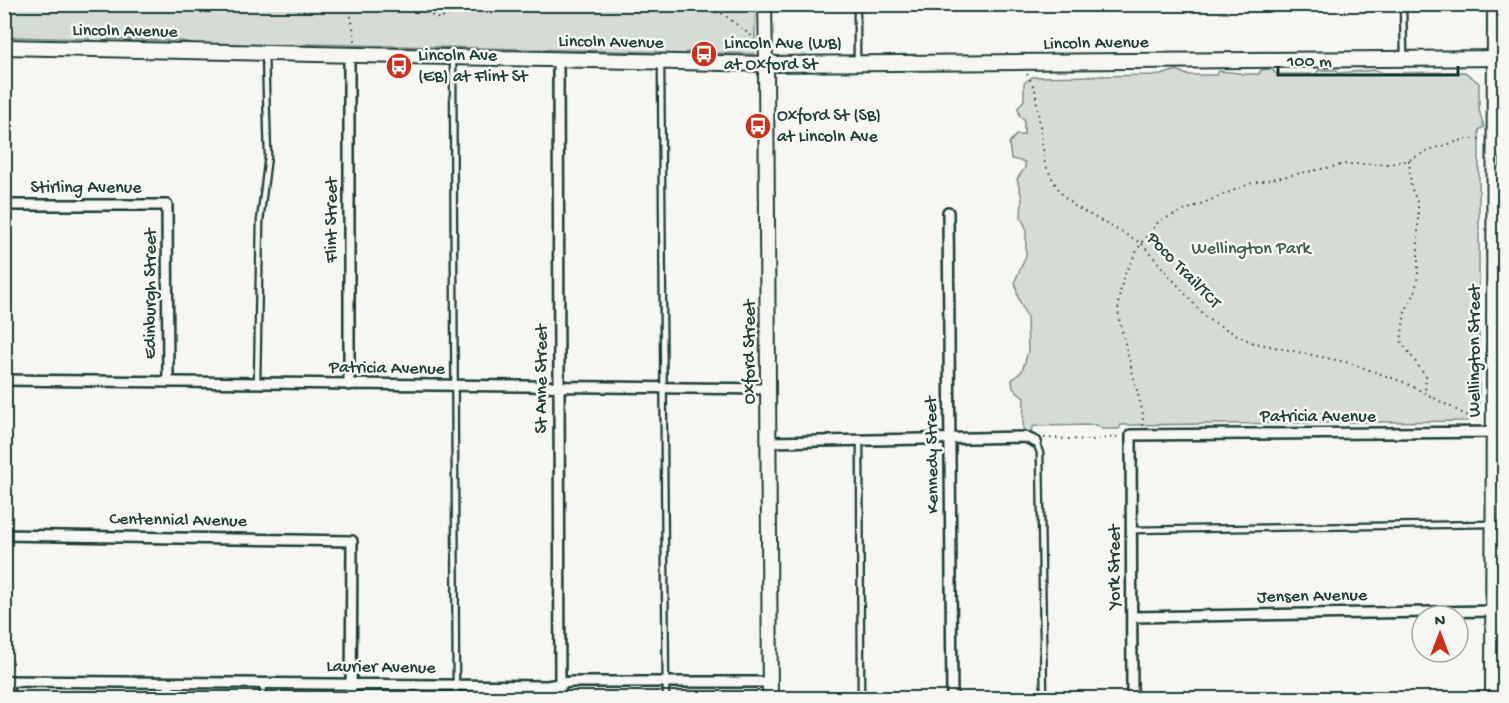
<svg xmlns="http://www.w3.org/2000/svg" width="1509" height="703" font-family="'Gochi Hand',sans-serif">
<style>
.green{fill:#d6dbd6;stroke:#7a8c85;stroke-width:1.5}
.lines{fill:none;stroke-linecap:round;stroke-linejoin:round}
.service-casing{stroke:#1f3d34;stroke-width:9}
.minor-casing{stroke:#1f3d34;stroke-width:14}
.tertiary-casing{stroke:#1f3d34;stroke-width:16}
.secondary-casing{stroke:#1f3d34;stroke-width:18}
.path{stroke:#1f3d34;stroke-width:2;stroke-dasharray:1.5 4.5;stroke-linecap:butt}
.service{stroke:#f6f6f2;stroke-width:4.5}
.minor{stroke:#f6f6f2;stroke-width:9}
.tertiary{stroke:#f6f6f2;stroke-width:12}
.secondary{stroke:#f6f6f2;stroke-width:14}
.labels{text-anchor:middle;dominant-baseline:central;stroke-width:5;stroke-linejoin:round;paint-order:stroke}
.street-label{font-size:18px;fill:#1f3d34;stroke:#f6f6f2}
.poi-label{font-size:18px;fill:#1f3d34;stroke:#f6f6f2;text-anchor:start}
.park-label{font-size:18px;fill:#445d54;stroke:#f6f6f2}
</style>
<rect width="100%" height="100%" fill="#f6f6f2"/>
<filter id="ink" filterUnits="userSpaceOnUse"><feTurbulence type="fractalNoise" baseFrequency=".0167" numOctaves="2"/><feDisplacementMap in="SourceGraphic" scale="12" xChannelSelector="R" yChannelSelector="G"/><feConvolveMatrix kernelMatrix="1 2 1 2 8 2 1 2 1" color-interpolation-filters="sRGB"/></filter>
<g filter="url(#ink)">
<path class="green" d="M 5,4 L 755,5 L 755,54 L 686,52 L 681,58 L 667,57 L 659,52 L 308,44 L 285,50 L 208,46 L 181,41 L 111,39 L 94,44 L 89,39 L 11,37 L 5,32 Z
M 1272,69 L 1276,74 L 1316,74 L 1319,70 L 1336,70 L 1338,73 L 1375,70 L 1384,73 L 1465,72 L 1479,83 L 1479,110 L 1484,127 L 1479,130 L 1479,411 L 1468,421 L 1121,425 L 1119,429 L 1102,429 L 1097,425 L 1034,426 L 1030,432 L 1025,433 L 1023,428 L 1024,397 L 1013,388 L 1012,380 L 1022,371 L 1028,352 L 1027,318 L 1018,297 L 1015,281 L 1026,256 L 1026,228 L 1021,217 L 1022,198 L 1017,179 L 1025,168 L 1025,162 L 1011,159 L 1009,143 L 1016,135 L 1024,135 L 1024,119 L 1020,117 L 1018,108 L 1024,100 L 1024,83 L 1032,77 L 1161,75 L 1177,70 L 1187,75 L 1216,75 L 1219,71 L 1240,73 L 1241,74 L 1259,74 L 1261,70 Z"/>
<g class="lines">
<defs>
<path id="service" d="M 857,4 L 857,61
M 1403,4 L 1404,56
M 453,59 L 456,698
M 661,65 L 666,698
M 257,384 L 260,221 L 268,156 L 265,54
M 860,441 L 861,698
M 1036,442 L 1040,453 L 1044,698
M 1132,530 L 1492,524
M 263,698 L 263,683"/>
<path id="minor" d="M 349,55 L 349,385
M 558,60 L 560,698
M 4,205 L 167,205 L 168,382
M 948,212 L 952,698
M 4,380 L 769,389
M 769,442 L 1025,437 L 1036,442
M 4,535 L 352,541 L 351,698
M 1132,617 L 1492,611
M 169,683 L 169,698
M 8,698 L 9,681 L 547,686 L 570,682 L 770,682
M 1132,698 L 1131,435 L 1504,432"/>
<path id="tertiary" d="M 765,4 L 766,64
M 1492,698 L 1494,4"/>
<path id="secondary" d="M 4,47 L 766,64 L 1504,58
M 766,64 L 770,698"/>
</defs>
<use href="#service" class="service-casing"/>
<use href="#minor" class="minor-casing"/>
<use href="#tertiary" class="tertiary-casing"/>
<use href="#secondary" class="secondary-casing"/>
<path class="path" d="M 349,4 L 355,40 L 354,43
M 362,4 C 382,17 393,7 413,9 C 423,10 431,16 440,19 L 472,4
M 682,4 L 694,12 L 717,12 L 723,14 L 753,37
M 717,12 L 719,4
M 1027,74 L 1035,89 L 1045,164 L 1054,182 L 1064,197 L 1076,207 L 1141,243 L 1207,319 L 1251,342 L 1350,363 L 1406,383 L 1477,421
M 1409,160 L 1411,187 L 1418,204 L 1418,274 L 1415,293 L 1405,312 L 1401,341 L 1426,377 L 1425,391
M 1143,426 L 1143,414 L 1119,319 L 1118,304 L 1123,278 L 1141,243 L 1159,221 L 1252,183 L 1346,164 L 1391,164 L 1409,160 L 1432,149 L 1466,139 L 1481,139
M 1044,438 L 1092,440 L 1122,436"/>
<use href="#service" class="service"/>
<use href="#minor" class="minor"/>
<use href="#tertiary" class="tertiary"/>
<use href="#secondary" class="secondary"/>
</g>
</g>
<defs>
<symbol id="bus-disc" viewBox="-11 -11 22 22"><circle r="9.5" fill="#c8321e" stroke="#f6f6f2"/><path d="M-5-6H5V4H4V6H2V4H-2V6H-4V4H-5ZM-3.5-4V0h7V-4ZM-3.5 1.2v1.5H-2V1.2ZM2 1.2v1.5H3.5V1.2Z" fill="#fff"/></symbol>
</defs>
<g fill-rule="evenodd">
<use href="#bus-disc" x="689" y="39" width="30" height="30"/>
<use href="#bus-disc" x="384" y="51" width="30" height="30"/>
<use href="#bus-disc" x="743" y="111" width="30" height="30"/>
</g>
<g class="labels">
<g class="street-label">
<text transform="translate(125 32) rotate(1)">Lincoln Avenue</text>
<text transform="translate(611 43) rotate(1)">Lincoln Avenue</text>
<text transform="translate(1096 44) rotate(-1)">Lincoln Avenue</text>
<text x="86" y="188">Stirling Avenue</text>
<text transform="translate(332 220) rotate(-90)">Flint Street</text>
<text transform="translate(1183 271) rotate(46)">Poco Trail/TCT</text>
<text transform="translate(151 294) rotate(-90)">Edinburgh Street</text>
<text transform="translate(1475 351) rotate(-90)">Wellington Street</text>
<text transform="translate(750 352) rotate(-90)">Oxford Street</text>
<text transform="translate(387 369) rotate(1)">Patricia Avenue</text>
<text transform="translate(542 379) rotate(-90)">St Anne Street</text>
<text x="1318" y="417">Patricia Avenue</text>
<text transform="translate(933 455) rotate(-91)">Kennedy Street</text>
<text transform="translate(178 521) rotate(1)">Centennial Avenue</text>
<text transform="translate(1115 567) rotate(-90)">York Street</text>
<text transform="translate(1312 597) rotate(-1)">Jensen Avenue</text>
<text transform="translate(381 668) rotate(1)">Laurier Avenue</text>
</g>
<g class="poi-label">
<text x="724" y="44">Lincoln Ave (WB)<tspan x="724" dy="21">at Oxford St</tspan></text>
<text x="418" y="56">Lincoln Ave<tspan x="418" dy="21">(EB) at Flint St</tspan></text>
<text x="777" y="116">Oxford St (SB)<tspan x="777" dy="21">at Lincoln Ave</tspan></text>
</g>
<g class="park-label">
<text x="1251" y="249">Wellington Park</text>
</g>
</g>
<rect width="1509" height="703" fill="none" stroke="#f6f6f2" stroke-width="24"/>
<rect x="12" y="12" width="1485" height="679" fill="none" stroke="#1f3d34" stroke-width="2" filter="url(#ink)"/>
<g transform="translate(1440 634)"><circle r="28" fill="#f6f6f2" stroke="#a0aca6" stroke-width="1.5"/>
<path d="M0-4.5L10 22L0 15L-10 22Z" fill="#c8321e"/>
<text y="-9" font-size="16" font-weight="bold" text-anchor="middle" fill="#1f3d34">N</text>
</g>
<path d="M1278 66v9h180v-9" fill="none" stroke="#1f3d34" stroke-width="3"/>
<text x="1287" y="66" font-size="18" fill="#1f3d34" stroke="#f6f6f2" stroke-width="4.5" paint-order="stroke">100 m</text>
</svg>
